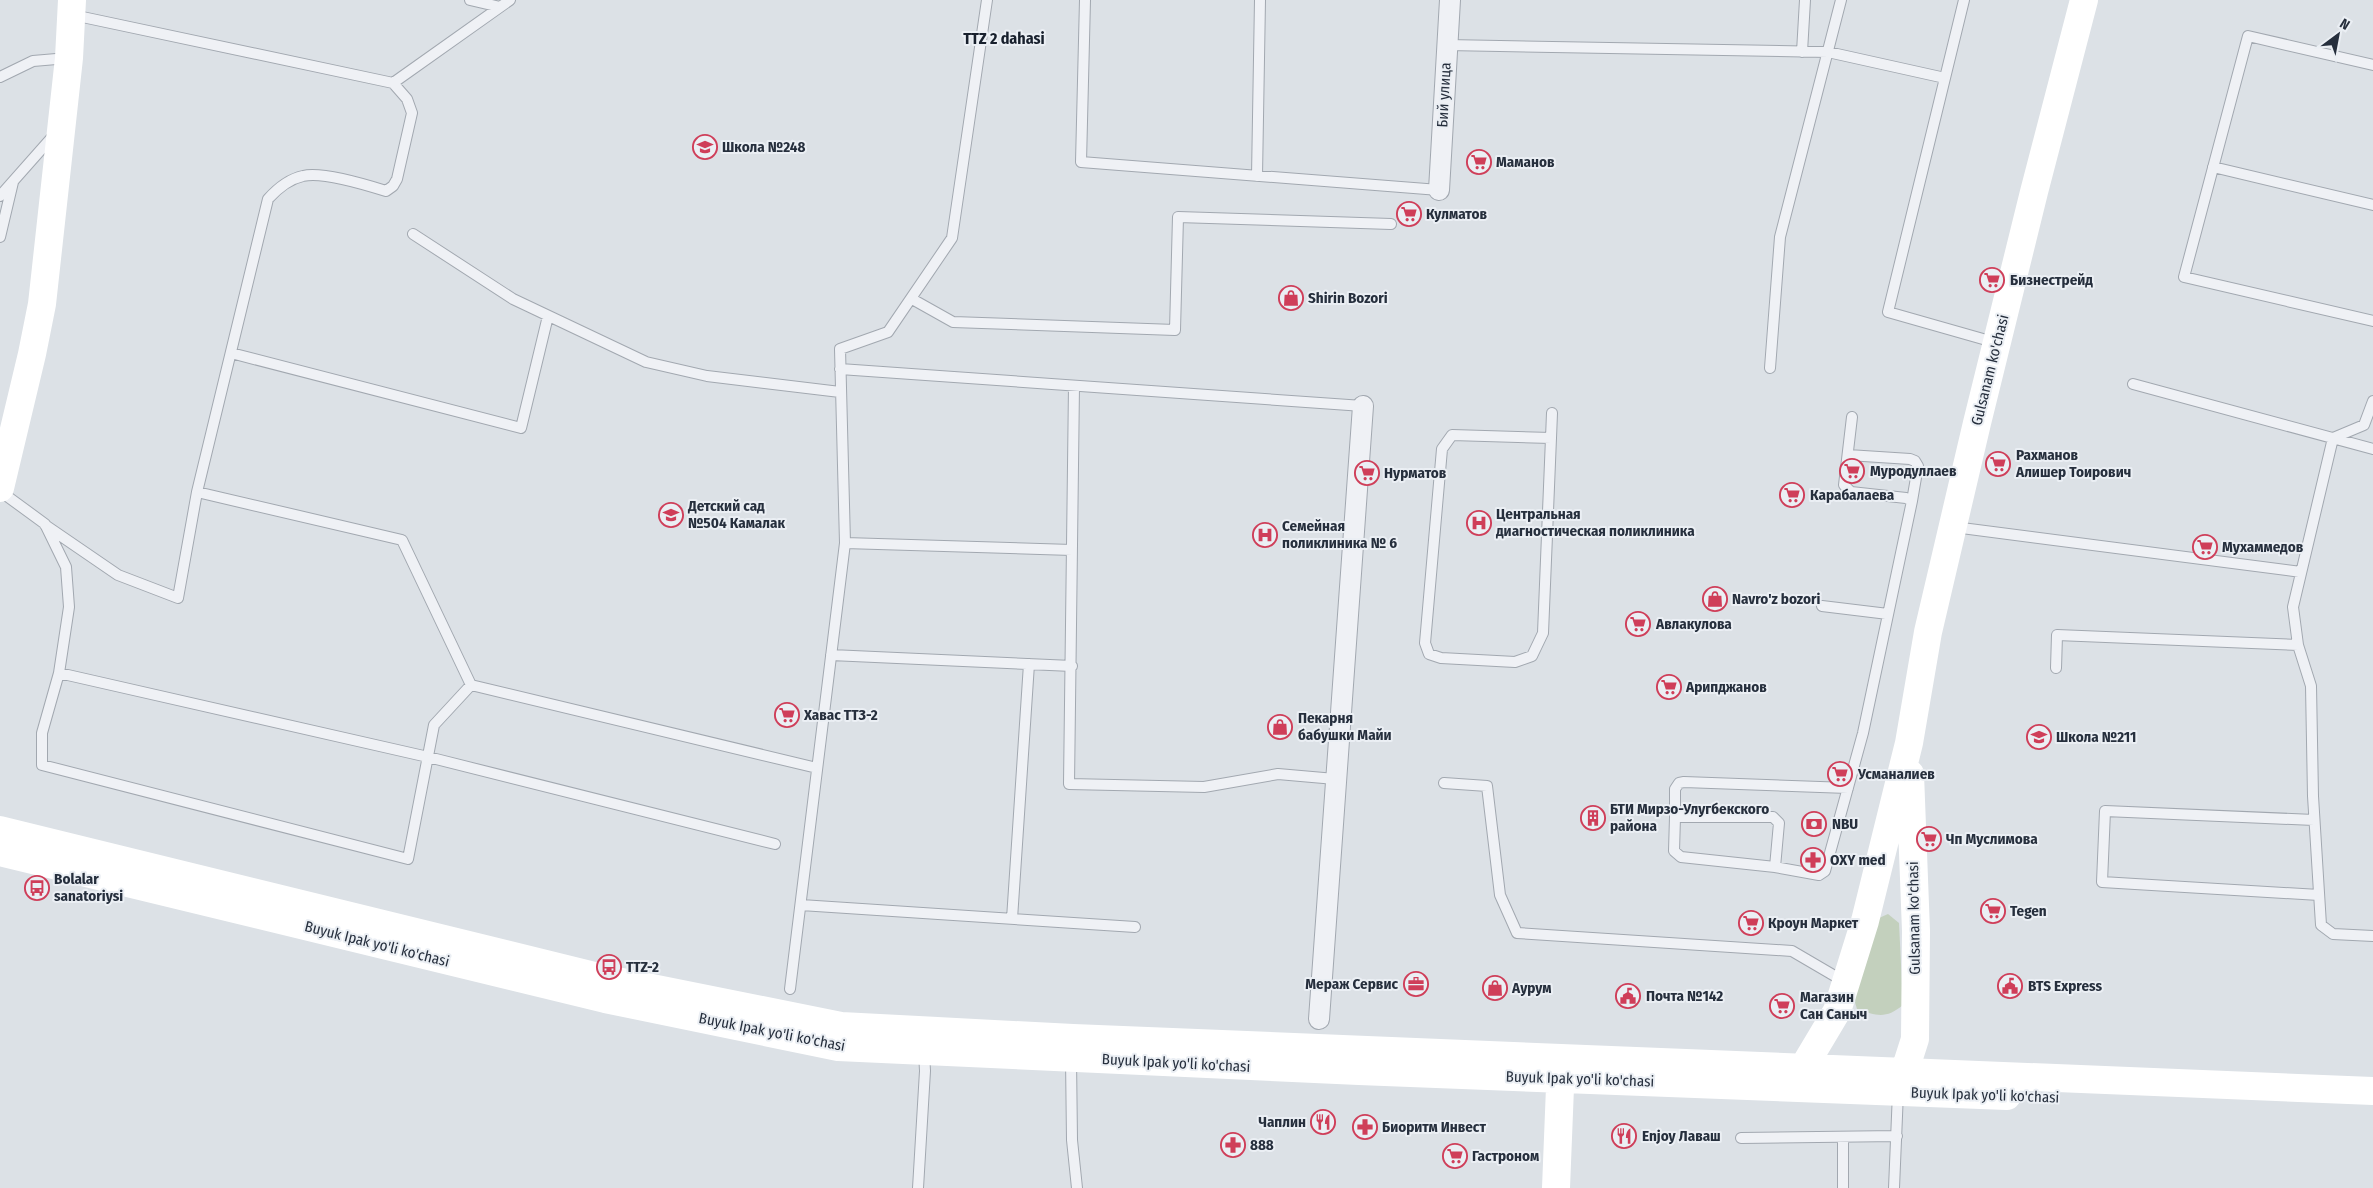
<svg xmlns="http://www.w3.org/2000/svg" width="2373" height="1188" font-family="'Fira Sans Condensed',sans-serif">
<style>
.green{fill:#c3d0bd}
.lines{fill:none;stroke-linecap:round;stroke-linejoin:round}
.lane-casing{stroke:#a2a8b0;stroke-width:12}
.street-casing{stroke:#a2a8b0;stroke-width:22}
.lane{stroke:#eff1f5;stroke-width:10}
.street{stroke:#eff1f5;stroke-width:20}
.secondary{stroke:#fff;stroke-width:28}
.labels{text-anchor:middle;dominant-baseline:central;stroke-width:4;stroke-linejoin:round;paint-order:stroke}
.street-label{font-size:15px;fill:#262f3d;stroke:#ebeff4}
.poi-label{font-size:15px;font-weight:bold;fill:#262f3d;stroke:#ebeff4;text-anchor:start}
.neighbourhood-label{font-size:16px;font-weight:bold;fill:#18202d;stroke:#ebeff4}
</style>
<rect width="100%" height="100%" fill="#dce1e6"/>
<path class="green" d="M 1888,914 L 1899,923 L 1903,1005 C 1886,1019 1877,1016 1857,1009 L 1854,999 L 1879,918 Z"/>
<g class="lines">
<defs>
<path id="lane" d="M 470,0 L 500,7
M 1085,0 L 1081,162 L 1439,190
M 1964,0 L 1888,312 L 1997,343
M 73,15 L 393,83 L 510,0
M 1447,45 L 1828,52 L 1945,78
M 1802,52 L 1805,0
M 2373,65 L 2248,36 L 2184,277 L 2373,321
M 0,77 L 33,61 L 68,58
M 2213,167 L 2373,205
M 1257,176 L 1260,0
M 0,196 L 54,135
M 413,234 L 513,299 L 646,362 L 707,376 L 840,392
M 0,237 L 13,182
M 912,299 L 953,322 L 1175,330 L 1178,217 L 1391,224
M 231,353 L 521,428 L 548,316
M 1770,368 L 1780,237 L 1841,0
M 840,369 L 1363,406
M 2133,384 L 2373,449
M 1074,386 L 1069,784 L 1204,787 L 1278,774 L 1335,779
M 2373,401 L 2364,425 L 2333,438 L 2293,607 L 2298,645 L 2311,686 L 2313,796 L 2321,925 L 2333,934 L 2373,936
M 1551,438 L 1452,435 L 1442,449 L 1425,643 L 1429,654 L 1441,658 L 1515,662 L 1532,656 L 1543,633 L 1551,438 L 1552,413
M 1848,455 L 1910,459 L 1915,461 L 1918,466 L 1912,501
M 0,491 L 45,524 L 66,567 L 69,607 L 59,673 L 42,733 L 42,765 L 408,859 L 434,725 L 471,685 L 817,768
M 197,492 L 402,540 L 471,685
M 45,525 L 118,575 L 178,598 L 197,492 L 268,199 C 277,189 289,179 303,176 C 322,171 367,185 386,191 L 393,186 L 397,179 L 412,113 L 407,99 L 393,83
M 1954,527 L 2301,572
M 845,543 L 1072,550
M 1822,606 L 1888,614
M 831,655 L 1072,666
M 2056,668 L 2057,635 L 2298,645
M 59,673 L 428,757 L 775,844
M 1444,783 L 1487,786 L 1500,895 L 1517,933 L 1792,951 L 1845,982
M 1675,817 L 1675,789 L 1679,783 L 1684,782 L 1848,788
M 2314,820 L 2105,811 L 2102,882 L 2319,895
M 1775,867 L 1779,823 L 1773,817 L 1675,817 L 1674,851 L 1681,857 L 1775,867 L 1819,875 L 1825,871 L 1863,733 L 1912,501 L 1906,498 L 1851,492 L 1844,485 L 1852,417
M 801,905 L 1135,927
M 1012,919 L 1029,664
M 790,989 L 845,543 L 840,349 L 888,332 L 952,238 L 987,0
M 1071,1059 L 1072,1140 L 1077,1188
M 1741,1138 L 1897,1136
M 918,1188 L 925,1071 L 924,1052
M 1843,1188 L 1843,1138
M 1894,1188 L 1898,1092"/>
<path id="street" d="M 1439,190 L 1450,0
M 1319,1019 L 1363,406"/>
</defs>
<use href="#lane" class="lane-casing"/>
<use href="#street" class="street-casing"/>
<use href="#lane" class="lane"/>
<use href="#street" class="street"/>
<path class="secondary" d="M 0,488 L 32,354 L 42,304 L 69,58 L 72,0
M 0,830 L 607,979 L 841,1026 L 1073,1038 L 2373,1091
M 0,852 L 605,999 L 838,1047 L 1359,1071 L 2007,1096
M 1801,1084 L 1803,1068 L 1837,1011 L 1865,921 L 1909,743 L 1928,632 L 1977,423 L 2034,192 L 2084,0
M 1899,1089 L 1915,1039 L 1916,931 L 1910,774
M 1556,1188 L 1561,1062"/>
</g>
<defs>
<symbol id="school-ring" viewBox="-11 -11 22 22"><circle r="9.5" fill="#ebeff4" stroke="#cf3e59" stroke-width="1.5"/><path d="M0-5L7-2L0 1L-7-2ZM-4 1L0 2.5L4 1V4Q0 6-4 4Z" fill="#cf3e59"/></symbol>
<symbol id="supermarket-ring" viewBox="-11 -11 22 22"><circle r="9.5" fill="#ebeff4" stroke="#cf3e59" stroke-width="1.5"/><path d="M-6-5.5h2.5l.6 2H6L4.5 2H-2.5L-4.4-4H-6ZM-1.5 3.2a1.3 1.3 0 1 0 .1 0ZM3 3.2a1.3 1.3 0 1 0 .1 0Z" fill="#cf3e59"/></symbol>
<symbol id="shop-ring" viewBox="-11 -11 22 22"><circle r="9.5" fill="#ebeff4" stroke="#cf3e59" stroke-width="1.5"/><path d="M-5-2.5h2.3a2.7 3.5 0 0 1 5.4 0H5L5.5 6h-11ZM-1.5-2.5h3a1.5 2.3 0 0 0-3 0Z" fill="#cf3e59"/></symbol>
<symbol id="hospital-ring" viewBox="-11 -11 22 22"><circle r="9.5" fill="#ebeff4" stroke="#cf3e59" stroke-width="1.5"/><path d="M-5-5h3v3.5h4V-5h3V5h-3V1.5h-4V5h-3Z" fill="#cf3e59"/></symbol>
<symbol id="building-ring" viewBox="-11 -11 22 22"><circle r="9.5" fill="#ebeff4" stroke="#cf3e59" stroke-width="1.5"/><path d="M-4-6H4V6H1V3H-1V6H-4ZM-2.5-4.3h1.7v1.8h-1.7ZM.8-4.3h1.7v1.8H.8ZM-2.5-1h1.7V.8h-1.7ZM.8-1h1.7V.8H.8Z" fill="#cf3e59"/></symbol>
<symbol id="bank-ring" viewBox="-11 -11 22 22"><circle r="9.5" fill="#ebeff4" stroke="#cf3e59" stroke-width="1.5"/><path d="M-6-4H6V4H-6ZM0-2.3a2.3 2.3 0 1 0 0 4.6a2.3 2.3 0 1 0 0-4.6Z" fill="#cf3e59"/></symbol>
<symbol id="pharmacy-ring" viewBox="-11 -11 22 22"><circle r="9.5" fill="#ebeff4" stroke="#cf3e59" stroke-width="1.5"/><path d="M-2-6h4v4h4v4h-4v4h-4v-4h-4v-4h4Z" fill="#cf3e59"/></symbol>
<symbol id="bus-ring" viewBox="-11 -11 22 22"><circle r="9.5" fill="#ebeff4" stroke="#cf3e59" stroke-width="1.5"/><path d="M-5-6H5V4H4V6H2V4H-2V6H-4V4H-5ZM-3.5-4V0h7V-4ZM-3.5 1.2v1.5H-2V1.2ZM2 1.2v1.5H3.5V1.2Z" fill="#cf3e59"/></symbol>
<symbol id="office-ring" viewBox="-11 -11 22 22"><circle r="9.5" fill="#ebeff4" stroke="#cf3e59" stroke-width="1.5"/><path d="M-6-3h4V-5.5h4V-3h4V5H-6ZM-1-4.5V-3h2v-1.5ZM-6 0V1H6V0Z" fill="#cf3e59"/></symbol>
<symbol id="civic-ring" viewBox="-11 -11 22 22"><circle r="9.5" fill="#ebeff4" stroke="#cf3e59" stroke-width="1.5"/><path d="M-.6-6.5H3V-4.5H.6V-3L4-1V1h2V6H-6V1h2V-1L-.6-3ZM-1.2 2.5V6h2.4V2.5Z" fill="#cf3e59"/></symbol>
<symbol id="restaurant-ring" viewBox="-11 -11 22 22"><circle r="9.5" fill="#ebeff4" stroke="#cf3e59" stroke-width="1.5"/><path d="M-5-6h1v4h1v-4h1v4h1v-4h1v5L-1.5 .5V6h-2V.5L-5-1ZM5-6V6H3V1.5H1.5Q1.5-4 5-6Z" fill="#cf3e59"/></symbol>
</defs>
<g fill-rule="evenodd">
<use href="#school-ring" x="691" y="133" width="28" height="28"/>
<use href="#supermarket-ring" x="1465" y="148" width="28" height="28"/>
<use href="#supermarket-ring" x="1395" y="200" width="28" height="28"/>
<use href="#supermarket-ring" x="1978" y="266" width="28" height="28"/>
<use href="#shop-ring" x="1277" y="284" width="28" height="28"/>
<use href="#supermarket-ring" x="1984" y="450" width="28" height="28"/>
<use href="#supermarket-ring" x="1838" y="457" width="28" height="28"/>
<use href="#supermarket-ring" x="1353" y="459" width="28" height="28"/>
<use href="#supermarket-ring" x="1778" y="481" width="28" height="28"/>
<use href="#school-ring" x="657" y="501" width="28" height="28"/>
<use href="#hospital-ring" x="1465" y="509" width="28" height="28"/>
<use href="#hospital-ring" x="1251" y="521" width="28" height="28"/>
<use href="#supermarket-ring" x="2191" y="533" width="28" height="28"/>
<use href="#shop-ring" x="1701" y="585" width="28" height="28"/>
<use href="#supermarket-ring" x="1624" y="610" width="28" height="28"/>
<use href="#supermarket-ring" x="1655" y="673" width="28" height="28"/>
<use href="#supermarket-ring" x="773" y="701" width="28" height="28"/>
<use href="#shop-ring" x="1266" y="713" width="28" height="28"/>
<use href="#school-ring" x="2025" y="723" width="28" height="28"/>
<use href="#supermarket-ring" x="1826" y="760" width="28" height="28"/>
<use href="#building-ring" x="1579" y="804" width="28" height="28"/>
<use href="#bank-ring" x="1800" y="810" width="28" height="28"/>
<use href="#supermarket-ring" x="1915" y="825" width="28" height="28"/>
<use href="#pharmacy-ring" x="1799" y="846" width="28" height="28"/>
<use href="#bus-ring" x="23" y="874" width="28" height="28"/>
<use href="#supermarket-ring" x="1979" y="897" width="28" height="28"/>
<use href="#supermarket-ring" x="1737" y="909" width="28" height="28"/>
<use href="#bus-ring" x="595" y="953" width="28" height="28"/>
<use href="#office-ring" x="1402" y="970" width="28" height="28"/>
<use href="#civic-ring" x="1996" y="972" width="28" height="28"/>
<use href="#shop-ring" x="1481" y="974" width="28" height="28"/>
<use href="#civic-ring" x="1614" y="982" width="28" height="28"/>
<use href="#supermarket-ring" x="1768" y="992" width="28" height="28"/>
<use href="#restaurant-ring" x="1309" y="1108" width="28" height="28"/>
<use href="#pharmacy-ring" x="1351" y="1113" width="28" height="28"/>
<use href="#restaurant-ring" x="1610" y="1122" width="28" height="28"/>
<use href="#pharmacy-ring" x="1219" y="1131" width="28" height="28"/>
<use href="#supermarket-ring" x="1441" y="1142" width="28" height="28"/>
</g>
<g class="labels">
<g class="street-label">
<text transform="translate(1444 95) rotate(-87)">Бий улица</text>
<text transform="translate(1990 370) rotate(-76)">Gulsanam ko'chasi</text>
<text transform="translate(1914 918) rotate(-91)">Gulsanam ko'chasi</text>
<text transform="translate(377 944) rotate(14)">Buyuk Ipak yo'li ko'chasi</text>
<text transform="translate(772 1032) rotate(11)">Buyuk Ipak yo'li ko'chasi</text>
<text transform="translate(1176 1063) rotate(3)">Buyuk Ipak yo'li ko'chasi</text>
<text transform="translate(1580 1079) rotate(2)">Buyuk Ipak yo'li ko'chasi</text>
<text transform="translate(1985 1095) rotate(2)">Buyuk Ipak yo'li ko'chasi</text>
</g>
<g class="poi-label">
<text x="722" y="147">Школа №248</text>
<text x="1496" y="162">Маманов</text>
<text x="1426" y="214">Кулматов</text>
<text x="2010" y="280">Бизнестрейд</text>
<text x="1308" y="298">Shirin Bozori</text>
<text x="2016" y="455">Рахманов<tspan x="2016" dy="17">Алишер Тоирович</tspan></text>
<text x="1870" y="471">Муродуллаев</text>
<text x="1384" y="473">Нурматов</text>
<text x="1810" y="495">Карабалаева</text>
<text x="688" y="506">Детский сад<tspan x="688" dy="17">№504 Камалак</tspan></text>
<text x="1496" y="514">Центральная<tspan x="1496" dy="17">диагностическая поликлиника</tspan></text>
<text x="1282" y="526">Семейная<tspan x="1282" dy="17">поликлиника № 6</tspan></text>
<text x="2222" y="547">Мухаммедов</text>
<text x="1732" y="599">Navro'z bozori</text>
<text x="1656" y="624">Авлакулова</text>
<text x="1686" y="687">Арипджанов</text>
<text x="804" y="715">Хавас ТТЗ-2</text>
<text x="1298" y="718">Пекарня<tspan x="1298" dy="17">бабушки Майи</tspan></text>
<text x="2056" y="737">Школа №211</text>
<text x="1858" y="774">Усманалиев</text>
<text x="1610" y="809">БТИ Мирзо-Улугбекского<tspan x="1610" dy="17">района</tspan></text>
<text x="1832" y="824">NBU</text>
<text x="1946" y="839">Чп Муслимова</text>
<text x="1830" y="860">OXY med</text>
<text x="54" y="879">Bolalar<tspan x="54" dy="17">sanatoriysi</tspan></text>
<text x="2010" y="911">Tegen</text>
<text x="1768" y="923">Кроун Маркет</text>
<text x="626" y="967">TTZ-2</text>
<text x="1398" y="984" text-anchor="end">Мераж Сервис</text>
<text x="2028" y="986">BTS Express</text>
<text x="1512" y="988">Аурум</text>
<text x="1646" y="996">Почта №142</text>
<text x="1800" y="997">Магазин<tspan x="1800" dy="17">Сан Саныч</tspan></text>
<text x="1306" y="1122" text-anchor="end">Чаплин</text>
<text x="1382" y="1127">Биоритм Инвест</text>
<text x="1642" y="1136">Enjoy Лаваш</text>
<text x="1250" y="1145">888</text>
<text x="1472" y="1156">Гастроном</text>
</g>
<g class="neighbourhood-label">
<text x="1004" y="38">TTZ 2 dahasi</text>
</g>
</g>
<g transform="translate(2338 35) rotate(32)" stroke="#ebeff4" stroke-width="4" paint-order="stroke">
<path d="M0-4L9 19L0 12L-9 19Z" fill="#262f3d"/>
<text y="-8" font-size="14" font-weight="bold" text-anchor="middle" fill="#262f3d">N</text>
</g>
</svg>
